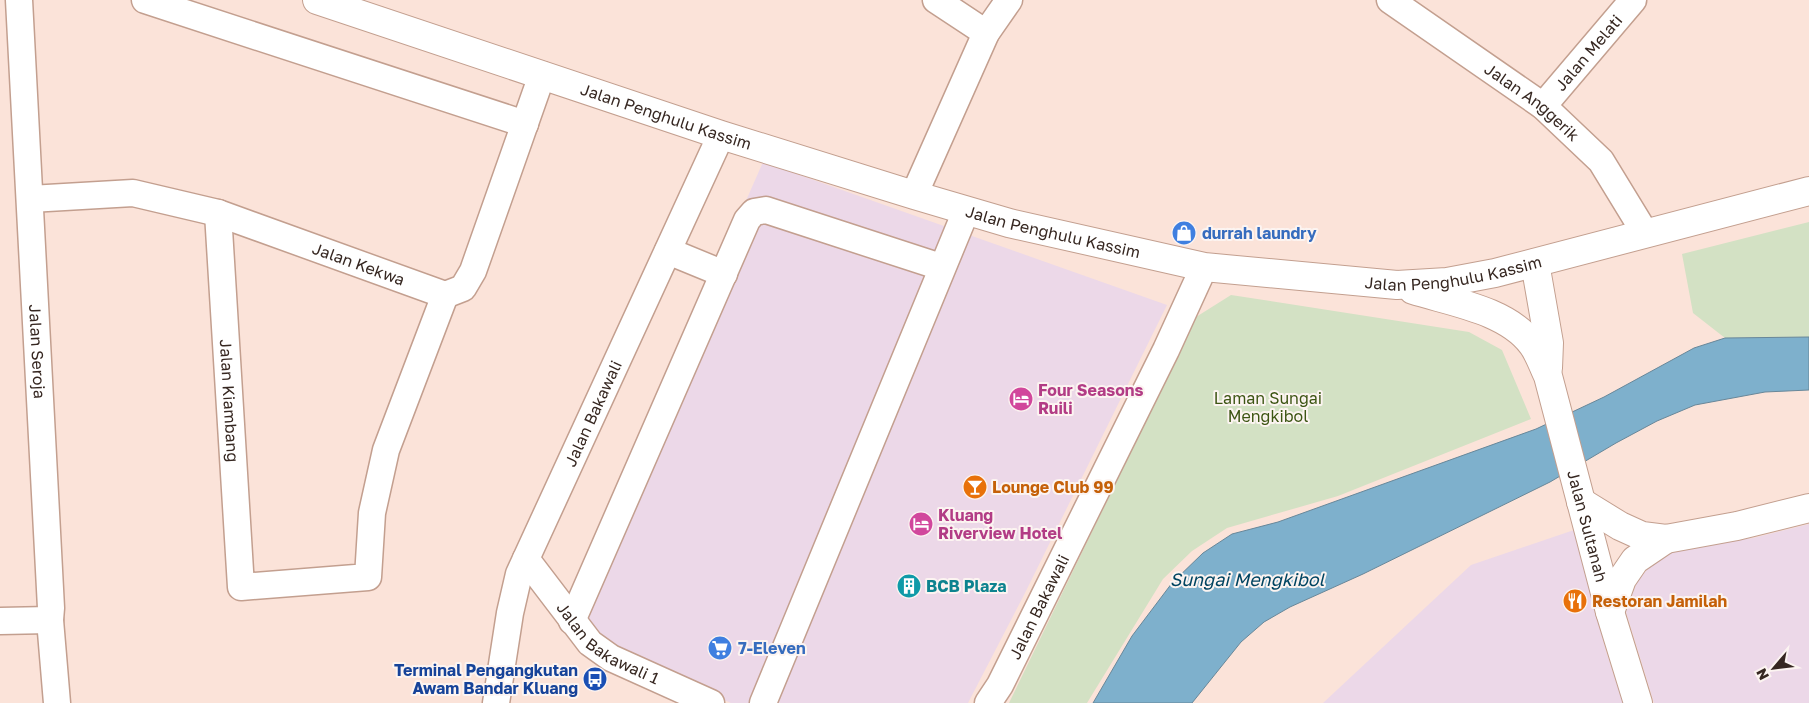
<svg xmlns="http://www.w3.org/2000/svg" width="1809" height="703" font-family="'Golos Text',sans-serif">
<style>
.commercial{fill:#ecd8e8}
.green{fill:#d3e1c4}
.water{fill:#7eb0cc;stroke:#688799}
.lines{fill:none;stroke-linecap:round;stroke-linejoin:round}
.minor-casing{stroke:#c39f8f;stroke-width:29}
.tertiary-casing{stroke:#c39f8f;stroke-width:30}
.minor{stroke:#fff;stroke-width:26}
.tertiary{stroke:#fff;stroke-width:28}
.labels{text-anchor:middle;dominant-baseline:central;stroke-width:4;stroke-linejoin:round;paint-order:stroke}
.street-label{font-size:16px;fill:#362721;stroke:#fcf4f1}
.shop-label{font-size:16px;font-weight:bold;fill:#366cbe;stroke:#fcf4f1;text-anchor:start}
.hotel-label{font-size:16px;font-weight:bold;fill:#b23c85;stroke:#fcf4f1;text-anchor:start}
.park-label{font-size:16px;fill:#3c5513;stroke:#fcf4f1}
.food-label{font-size:16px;font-weight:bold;fill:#c56008;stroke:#fcf4f1;text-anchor:start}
.culture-label{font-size:16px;font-weight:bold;fill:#0d838f;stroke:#fcf4f1;text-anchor:start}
.transit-label{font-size:16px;font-weight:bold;fill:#164399;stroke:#fcf4f1;text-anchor:end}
.water-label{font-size:18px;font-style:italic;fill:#004461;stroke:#fcf4f1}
</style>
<rect width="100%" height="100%" fill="#fbe3d9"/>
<path class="commercial" d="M 763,162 L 1167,305 L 1025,593 L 968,703 L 731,703 L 616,651 L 593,634 L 570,601 Z
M 1809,524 L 1809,703 L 1654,703 L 1626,612 L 1637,582 L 1650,566 L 1674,549 L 1753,538 Z
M 1574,530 L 1606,651 L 1623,703 L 1323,703 L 1471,565 Z"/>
<path class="green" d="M 1809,222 L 1809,337 L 1725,338 L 1693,313 L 1682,254 Z
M 1231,295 L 1469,332 L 1502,350 L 1531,419 L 1338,496 L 1227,528 L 1192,551 L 1163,579 L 1087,703 L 1009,703 L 1196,317 Z"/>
<path class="water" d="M 1809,337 L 1809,390 L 1765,392 L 1695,405 L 1657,421 L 1616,443 L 1550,482 L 1363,574 L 1290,607 L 1264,622 L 1241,642 L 1192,703 L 1093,703 L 1132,636 L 1172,583 L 1203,553 L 1232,534 L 1278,522 L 1536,429 L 1604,397 L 1694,348 L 1725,338 Z"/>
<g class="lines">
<defs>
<g id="minor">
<path id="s1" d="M 19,0 L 51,608 L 50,620 L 57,703"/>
<path d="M 145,0 L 525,124"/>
<path d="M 936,0 L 986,33"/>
<path id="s2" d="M 1390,0 L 1543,106 L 1601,161 L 1645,233"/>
<path id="s3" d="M 1543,106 L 1633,0"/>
<path d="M 914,195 L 986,33 L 1009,0"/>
<path id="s4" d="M 30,199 L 133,193 L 218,213 L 445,295 L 463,288 L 473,271 L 542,75"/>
<path id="s5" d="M 218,213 L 241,587 L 368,577 L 372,513 L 386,450 L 445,295"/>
<path d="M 668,251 L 724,274"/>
<path id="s6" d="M 526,559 L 590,643 L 611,658 L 711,703"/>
<path d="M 0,621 L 50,620"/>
<path d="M 572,621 L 747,220 L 754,212 L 766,210 L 941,267"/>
<path id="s7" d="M 496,703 L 510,613 L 519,574 L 721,135"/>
<path d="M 763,703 L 966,211"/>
<path id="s8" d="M 988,703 L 1000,685 L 1166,350 L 1204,267"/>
</g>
<g id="tertiary">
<path id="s9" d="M 317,0 L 721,135 L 914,195 L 1009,223 L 1204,267 L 1397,285 L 1447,282 L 1495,273 L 1809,191"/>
<path d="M 1535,263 L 1549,343 L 1548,368"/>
<path id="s10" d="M 1413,290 C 1451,302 1507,310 1532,344 C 1539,353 1543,366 1548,376 L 1610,612 L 1638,703"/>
<path d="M 1581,502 L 1620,526 L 1642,536 L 1666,539 L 1737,526 L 1809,508"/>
<path d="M 1610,612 L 1622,579 L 1635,560 L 1666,539"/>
</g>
</defs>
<use href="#minor" class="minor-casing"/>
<use href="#tertiary" class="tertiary-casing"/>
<use href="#minor" class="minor"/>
<use href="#tertiary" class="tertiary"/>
</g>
<defs>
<symbol id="shop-disc" viewBox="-11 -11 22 22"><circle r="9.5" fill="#3f7fe0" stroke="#fcf4f1"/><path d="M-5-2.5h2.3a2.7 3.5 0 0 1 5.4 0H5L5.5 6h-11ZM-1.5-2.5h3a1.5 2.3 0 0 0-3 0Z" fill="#fff"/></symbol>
<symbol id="hotel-disc" viewBox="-11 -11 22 22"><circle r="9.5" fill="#d1479c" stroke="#fcf4f1"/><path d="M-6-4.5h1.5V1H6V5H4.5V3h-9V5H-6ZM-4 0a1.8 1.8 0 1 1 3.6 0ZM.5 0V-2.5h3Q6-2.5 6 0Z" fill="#fff"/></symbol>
<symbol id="bar-disc" viewBox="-11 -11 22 22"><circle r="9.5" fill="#e8710a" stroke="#fcf4f1"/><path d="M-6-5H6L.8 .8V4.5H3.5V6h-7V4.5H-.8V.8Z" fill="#fff"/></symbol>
<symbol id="building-disc" viewBox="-11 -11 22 22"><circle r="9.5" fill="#0f9aa8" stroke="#fcf4f1"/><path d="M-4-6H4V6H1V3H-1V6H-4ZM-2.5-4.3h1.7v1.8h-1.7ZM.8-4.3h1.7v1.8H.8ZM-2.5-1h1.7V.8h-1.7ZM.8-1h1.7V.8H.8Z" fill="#fff"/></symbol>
<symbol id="restaurant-disc" viewBox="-11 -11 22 22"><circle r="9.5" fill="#e8710a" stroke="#fcf4f1"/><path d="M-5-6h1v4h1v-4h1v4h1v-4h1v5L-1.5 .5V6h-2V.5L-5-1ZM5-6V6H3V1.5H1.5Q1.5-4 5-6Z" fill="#fff"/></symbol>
<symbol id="supermarket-disc" viewBox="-11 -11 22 22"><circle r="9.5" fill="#3f7fe0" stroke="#fcf4f1"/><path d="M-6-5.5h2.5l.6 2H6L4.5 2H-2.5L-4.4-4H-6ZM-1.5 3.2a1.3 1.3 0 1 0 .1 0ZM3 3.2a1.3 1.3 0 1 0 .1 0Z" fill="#fff"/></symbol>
<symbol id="bus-disc" viewBox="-11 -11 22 22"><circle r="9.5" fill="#1a4fb4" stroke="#fcf4f1"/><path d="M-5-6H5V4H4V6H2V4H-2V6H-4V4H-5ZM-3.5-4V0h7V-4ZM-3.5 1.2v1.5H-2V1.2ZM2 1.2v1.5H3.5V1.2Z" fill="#fff"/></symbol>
</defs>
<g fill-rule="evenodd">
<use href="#shop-disc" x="1170" y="219" width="28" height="28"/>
<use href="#hotel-disc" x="1007" y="385" width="28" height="28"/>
<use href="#bar-disc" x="961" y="473" width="28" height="28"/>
<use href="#hotel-disc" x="907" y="510" width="28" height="28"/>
<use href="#building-disc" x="895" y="572" width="28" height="28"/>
<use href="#restaurant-disc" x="1561" y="587" width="28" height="28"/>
<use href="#supermarket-disc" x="706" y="634" width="28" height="28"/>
<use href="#bus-disc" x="581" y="665" width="28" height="28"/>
</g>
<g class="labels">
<g class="street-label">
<text stroke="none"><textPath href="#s3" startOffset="70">Jalan Melati</textPath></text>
<text stroke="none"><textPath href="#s2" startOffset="175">Jalan Anggerik</textPath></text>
<text stroke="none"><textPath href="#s9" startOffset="368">Jalan Penghulu Kassim</textPath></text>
<text stroke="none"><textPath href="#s9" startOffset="772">Jalan Penghulu Kassim</textPath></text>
<text stroke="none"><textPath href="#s4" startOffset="340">Jalan Kekwa</textPath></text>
<text stroke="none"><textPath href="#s9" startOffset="1178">Jalan Penghulu Kassim</textPath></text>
<text stroke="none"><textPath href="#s1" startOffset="352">Jalan Seroja</textPath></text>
<text stroke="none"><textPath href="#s5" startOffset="188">Jalan Kiambang</textPath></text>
<text stroke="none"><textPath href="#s7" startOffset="308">Jalan Bakawali</textPath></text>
<text stroke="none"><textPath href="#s10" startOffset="324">Jalan Sultanah</textPath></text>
<text stroke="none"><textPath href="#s8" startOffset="109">Jalan Bakawali</textPath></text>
<text stroke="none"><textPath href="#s6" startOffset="120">Jalan Bakawali 1</textPath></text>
</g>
<g class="shop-label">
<text x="1202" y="233">durrah laundry</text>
<text x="738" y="648">7-Eleven</text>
</g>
<g class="hotel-label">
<text x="1038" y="390">Four Seasons<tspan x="1038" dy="18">Ruili</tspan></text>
<text x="938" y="515">Kluang<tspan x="938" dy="18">Riverview Hotel</tspan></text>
</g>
<g class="park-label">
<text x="1268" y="398">Laman Sungai<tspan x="1268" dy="18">Mengkibol</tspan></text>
</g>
<g class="food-label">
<text x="992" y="487">Lounge Club 99</text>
<text x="1592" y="601">Restoran Jamilah</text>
</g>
<g class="culture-label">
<text x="926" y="586">BCB Plaza</text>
</g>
<g class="transit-label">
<text x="578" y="670">Terminal Pengangkutan<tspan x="578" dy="18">Awam Bandar Kluang</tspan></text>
</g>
<g class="water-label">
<text x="1247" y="579">Sungai Mengkibol</text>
</g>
</g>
<g transform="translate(1774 668) rotate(242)" stroke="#fcf4f1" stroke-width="4" paint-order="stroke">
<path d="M0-4L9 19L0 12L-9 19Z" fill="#362721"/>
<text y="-8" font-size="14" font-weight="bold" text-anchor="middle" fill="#362721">N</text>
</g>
</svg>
